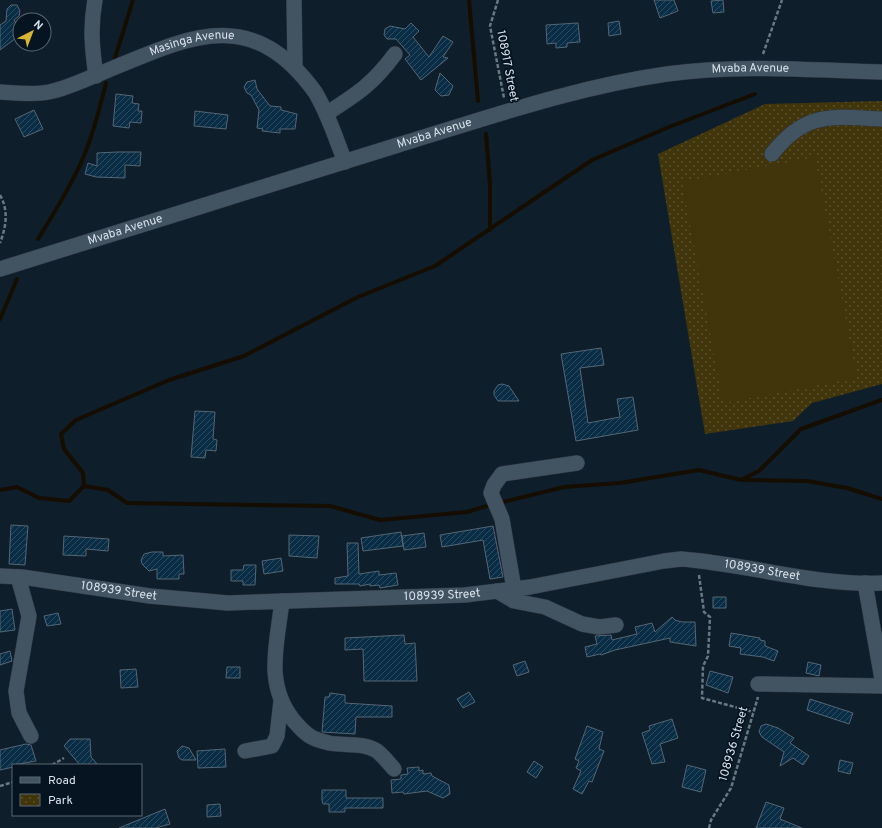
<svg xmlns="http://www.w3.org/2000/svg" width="882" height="828" font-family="Overpass,sans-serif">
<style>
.park{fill:url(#park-dots)}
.pitch{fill:#41350c}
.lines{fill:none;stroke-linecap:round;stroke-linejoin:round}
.stream{stroke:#150d00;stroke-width:4}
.building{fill:url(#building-hatch);stroke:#546675}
.minor-casing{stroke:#2f3742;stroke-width:16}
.path{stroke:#6a7882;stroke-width:2.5;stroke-dasharray:4 2;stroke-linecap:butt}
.minor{stroke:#425362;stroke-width:15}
.labels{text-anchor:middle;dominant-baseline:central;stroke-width:3.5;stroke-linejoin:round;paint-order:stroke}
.street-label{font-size:12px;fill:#d7e1ea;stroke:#051420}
</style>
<defs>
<pattern id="park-dots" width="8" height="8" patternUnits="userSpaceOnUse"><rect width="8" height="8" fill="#41350c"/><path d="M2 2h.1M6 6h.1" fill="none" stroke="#5c5230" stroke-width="1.8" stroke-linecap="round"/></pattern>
<pattern id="building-hatch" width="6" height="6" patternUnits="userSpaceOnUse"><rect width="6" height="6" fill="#0a2d46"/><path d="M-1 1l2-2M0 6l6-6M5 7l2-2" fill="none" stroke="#2d4b61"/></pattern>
</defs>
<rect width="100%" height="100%" fill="#0e1e2a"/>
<path class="park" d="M 882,101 L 882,384 L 812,403 L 793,421 L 705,434 L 658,154 L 765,104 Z"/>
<path class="pitch" d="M 815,157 L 857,378 L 723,403 L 682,182 Z"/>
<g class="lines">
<path class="stream" d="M 469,0 L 478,101
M 115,58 L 133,0
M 486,134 L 490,184 L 490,230
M 38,239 C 53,215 68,191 80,165 C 92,139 99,110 106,83
M 0,319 L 17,279
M 743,480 L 807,481 L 847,488 L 882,499
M 84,486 L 108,490 L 127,503 L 330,506 L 380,520 L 467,512 L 493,504
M 0,490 L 17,487 L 39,498 L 69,501 L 84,486 L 83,473 L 64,449 L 61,434 L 76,420 L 169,380 L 244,356 L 358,297 L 435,266 L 592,160 L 669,127 L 755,94
M 499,503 L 564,487 L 620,483 L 699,470 L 741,480 L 759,471 L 801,429 L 882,400"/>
</g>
<path class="building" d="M 654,0 L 674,0 L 678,11 L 660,18 Z
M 723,0 L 724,12 L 713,13 L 711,1 Z
M 11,5 L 17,5 L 20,11 L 19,16 L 14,20 L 20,29 L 20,35 L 0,50 L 0,25 L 6,21 L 7,9 Z
M 619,21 L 621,34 L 609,36 L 608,23 Z
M 411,23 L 419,31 L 413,37 L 429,57 L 443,36 L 453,42 L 443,57 L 448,58 L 421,80 L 405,59 L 410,55 L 396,39 L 387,39 L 384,35 L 385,29 L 390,26 L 405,29 Z
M 578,23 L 580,42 L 567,43 L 567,47 L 556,48 L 556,43 L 547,44 L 546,25 Z
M 440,73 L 453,86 L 449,95 L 441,96 L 435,90 Z
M 255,80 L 257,89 L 270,106 L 281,107 L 281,110 L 297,114 L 295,129 L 280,129 L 280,133 L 262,131 L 263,129 L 257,128 L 259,110 L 251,95 L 247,93 L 244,87 L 247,82 Z
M 116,94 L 133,96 L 132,103 L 139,104 L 138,111 L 142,111 L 141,123 L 130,122 L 129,128 L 113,126 Z
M 34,110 L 43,129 L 24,137 L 15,119 Z
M 195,111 L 228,115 L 226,129 L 194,126 Z
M 117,152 L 141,152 L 140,166 L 125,165 L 125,178 L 96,177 L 85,174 L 88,163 L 97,166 L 97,153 Z
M 601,348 L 604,365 L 580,368 L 588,423 L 620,417 L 617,399 L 633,397 L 638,430 L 576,441 L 561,354 Z
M 502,384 L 509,386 L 519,401 L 498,401 L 494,395 L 494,391 L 498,385 Z
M 195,411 L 215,412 L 213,439 L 217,440 L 216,451 L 206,450 L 205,458 L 191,457 Z
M 11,525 L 28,526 L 25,565 L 9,564 Z
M 493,526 L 503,577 L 490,579 L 483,540 L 442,547 L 440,535 Z
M 401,532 L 403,546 L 363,551 L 361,538 Z
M 424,533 L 426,547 L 404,550 L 402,536 Z
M 289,535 L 319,536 L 317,558 L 289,556 Z
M 64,536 L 109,539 L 108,551 L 86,549 L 86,556 L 63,555 Z
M 347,543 L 358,543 L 359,574 L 379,571 L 379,575 L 396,573 L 398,585 L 380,588 L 379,585 L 370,586 L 370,584 L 360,586 L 359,584 L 335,584 L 335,578 L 348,576 Z
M 152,552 L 163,552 L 163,556 L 183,555 L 184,574 L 179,574 L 179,579 L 157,579 L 157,569 L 149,571 L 142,564 L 141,560 L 144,554 Z
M 281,558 L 283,571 L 264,574 L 262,561 Z
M 244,565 L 256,565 L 255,585 L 243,585 L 243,581 L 231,581 L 231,570 L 243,570 Z
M 713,597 L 726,597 L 726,608 L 713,608 Z
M 12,609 L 15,630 L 0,632 L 0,611 Z
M 58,613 L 61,624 L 47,626 L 44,616 Z
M 672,617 L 675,620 L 682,622 L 695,622 L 696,646 L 670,642 L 670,638 L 615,650 L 601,655 L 600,654 L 587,657 L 585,647 L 597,644 L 595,636 L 611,635 L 612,640 L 637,634 L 635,627 L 652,623 L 655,632 Z
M 731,633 L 760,638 L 760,640 L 765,641 L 765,646 L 778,651 L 774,661 L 763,657 L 740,654 L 741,648 L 729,646 Z
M 404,635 L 405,644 L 415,643 L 417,681 L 364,681 L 363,649 L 345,650 L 345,638 Z
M 10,651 L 12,661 L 0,665 L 0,654 Z
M 525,661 L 529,672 L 517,676 L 513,665 Z
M 808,662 L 821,665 L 819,676 L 806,673 Z
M 227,667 L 240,667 L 240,678 L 226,678 Z
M 136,669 L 138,687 L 121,688 L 120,670 Z
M 710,671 L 733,677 L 728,693 L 706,685 Z
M 469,692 L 475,702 L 463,708 L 457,699 Z
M 330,693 L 345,695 L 345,703 L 392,706 L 392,717 L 356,717 L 355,734 L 322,732 L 325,697 L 329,697 Z
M 810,699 L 853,713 L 849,724 L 807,710 Z
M 672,719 L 678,738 L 660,744 L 665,762 L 652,764 L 642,733 L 650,730 L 649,726 Z
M 766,724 L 778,728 L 794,738 L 790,743 L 809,756 L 803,765 L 793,758 L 780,766 L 784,752 L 762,737 L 759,732 L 761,726 Z
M 587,726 L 603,732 L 599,749 L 604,751 L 592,782 L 589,781 L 582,794 L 573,789 L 581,771 L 576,768 L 579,761 L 575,759 Z
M 70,739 L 90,739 L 91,757 L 98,765 L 80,765 L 64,746 Z
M 26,744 L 31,745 L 36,761 L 13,765 L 13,767 L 0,770 L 0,750 Z
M 182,746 L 189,748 L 196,760 L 182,760 L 179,758 L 177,751 Z
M 225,749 L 226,767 L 198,768 L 197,751 Z
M 840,760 L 853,763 L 850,774 L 838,771 Z
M 534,761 L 543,767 L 536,778 L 527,772 Z
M 687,765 L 706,770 L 701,792 L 682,787 Z
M 419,767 L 419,771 L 423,770 L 423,774 L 431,773 L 432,776 L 449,785 L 450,794 L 443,798 L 427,791 L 404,794 L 403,792 L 392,793 L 391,780 L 401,779 L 401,775 L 408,774 L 407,768 Z
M 322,790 L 346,790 L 346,798 L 383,798 L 383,808 L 345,808 L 345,812 L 329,812 L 329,804 L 323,804 L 322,800 Z
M 766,802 L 784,808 L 780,819 L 802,828 L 756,828 Z
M 220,804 L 221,816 L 207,817 L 207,805 Z
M 165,809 L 170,824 L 156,828 L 119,828 Z"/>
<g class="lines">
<defs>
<g id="minor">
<path d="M 95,0 C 90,26 92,49 96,76"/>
<path d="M 294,0 L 295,65"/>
<path id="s1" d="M 0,92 C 16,93 33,95 49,92 C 64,89 80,82 94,76 C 183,40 248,0 315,92 C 328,113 336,139 345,162"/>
<path d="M 326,114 C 357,94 372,85 395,54"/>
<path d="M 772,154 C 806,110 833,117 882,119"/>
<path id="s2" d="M 0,269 C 133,228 265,186 398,145 C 487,118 575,87 667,74 C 739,64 810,70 882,72"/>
<path id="s3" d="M 0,576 L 22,577 L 150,596 L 228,603 L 465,595 L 530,587 L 664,561 L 681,559 C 748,564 815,586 882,583"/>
<path d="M 18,577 L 29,616 L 16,691 L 19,713 L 31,736"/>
<path d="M 865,583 L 882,679"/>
<path d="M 514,589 L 502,519 L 491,493 L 494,485 L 502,474 L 577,463"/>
<path d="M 497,591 L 514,601 L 545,607 L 582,624 L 599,627 L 616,625"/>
<path d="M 282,601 C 277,645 264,684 294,721 C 306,735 311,739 329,743 C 344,746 363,742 377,751 C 383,756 389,763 394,769"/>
<path d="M 758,684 L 882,686"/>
<path d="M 245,751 L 272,746 L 277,736 L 281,701"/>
</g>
</defs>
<use href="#minor" class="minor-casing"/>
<path class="path" d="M 498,0 L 490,26 L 504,98
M 763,54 L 782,0
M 0,195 C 9,211 6,227 0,243
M 699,575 L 704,612 L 710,617 L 708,656 L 703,666 L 702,698 L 753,712
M 52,765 L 64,758
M 0,786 L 13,782
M 709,828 L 711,820 L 731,788 L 758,697"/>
<use href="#minor" class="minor"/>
</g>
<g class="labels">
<g class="street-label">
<text stroke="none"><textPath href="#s1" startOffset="201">Masinga Avenue</textPath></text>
<text transform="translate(507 66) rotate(79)">108917 Street</text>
<text stroke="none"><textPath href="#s2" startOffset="779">Mvaba Avenue</textPath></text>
<text stroke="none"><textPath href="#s2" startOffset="455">Mvaba Avenue</textPath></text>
<text stroke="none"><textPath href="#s2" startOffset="131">Mvaba Avenue</textPath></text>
<text stroke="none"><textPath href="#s3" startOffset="768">108939 Street</textPath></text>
<text stroke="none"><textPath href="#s3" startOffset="120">108939 Street</textPath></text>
<text stroke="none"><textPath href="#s3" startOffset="444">108939 Street</textPath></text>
<text transform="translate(734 744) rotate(-74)">108936 Street</text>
</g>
</g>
<rect x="12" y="764" width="130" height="52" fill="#051420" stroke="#596671"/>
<rect x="20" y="777" width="20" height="6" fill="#425362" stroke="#596671"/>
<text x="48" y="784" font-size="12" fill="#d7e1ea">Road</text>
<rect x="20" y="794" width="20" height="12" fill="url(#park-dots)" stroke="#596671"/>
<text x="48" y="804" font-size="12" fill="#d7e1ea">Park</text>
<g transform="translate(32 32) rotate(42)"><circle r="19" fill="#051420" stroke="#596671"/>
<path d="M0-3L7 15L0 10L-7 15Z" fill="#d8b434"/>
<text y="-6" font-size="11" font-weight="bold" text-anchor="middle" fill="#d7e1ea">N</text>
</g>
</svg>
